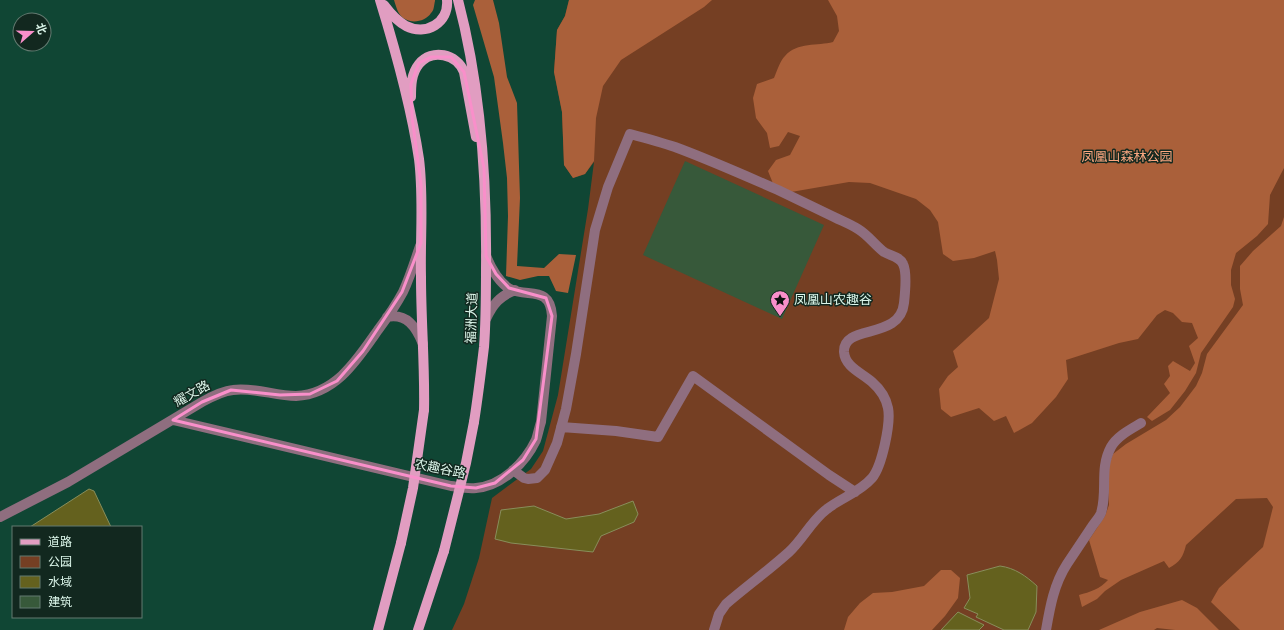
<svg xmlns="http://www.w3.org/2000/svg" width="1284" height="630" font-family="'Sofia Sans Condensed','Noto Sans SC',sans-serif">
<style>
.green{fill:#753f23}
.forest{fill:#aa603a}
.water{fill:#64611e;stroke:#888e5b}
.building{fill:#37593a}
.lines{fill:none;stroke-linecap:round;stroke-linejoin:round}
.minor{stroke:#8f6e7f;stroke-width:10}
.major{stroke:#e19dc1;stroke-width:10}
.major-bridge{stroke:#e19dc1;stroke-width:10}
.marked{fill:none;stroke:#f98fca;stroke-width:3;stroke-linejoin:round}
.labels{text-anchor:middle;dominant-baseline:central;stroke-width:3;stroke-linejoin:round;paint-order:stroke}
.park-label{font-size:13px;fill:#faa780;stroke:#12281f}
.poi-label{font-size:13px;fill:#dcf6ea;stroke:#12281f;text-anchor:start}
.street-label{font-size:13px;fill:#dcf6ea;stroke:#12281f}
</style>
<rect width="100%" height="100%" fill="#104634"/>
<path class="green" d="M 569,0 L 1284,0 L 1284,630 L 452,630 L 464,604 L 479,558 L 492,498 L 531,469 L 543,451 L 558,395 L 588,209 L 594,162 L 585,174 L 573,178 L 564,165 L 562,112 L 554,72 L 557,30 L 565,16 Z"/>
<path class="forest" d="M 394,0 L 435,0 L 435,1 C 434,5 434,11 431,13 C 426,21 413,24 405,19 C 398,16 396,6 394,0 Z
M 475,0 L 493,0 L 499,23 L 507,77 L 517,103 L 520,198 L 517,266 L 544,268 L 559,254 L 576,255 L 568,293 L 556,291 L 549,276 L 538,276 L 520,280 L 506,276 L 508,216 L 507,178 L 503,143 L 494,77 L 473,5 Z
M 569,0 L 712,0 L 704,7 L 621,60 L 603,86 L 596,118 L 594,161 L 585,174 L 573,178 L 564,165 L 562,112 L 554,72 L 557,30 L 565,16 Z
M 828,0 L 1284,0 L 1284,168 L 1270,195 L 1268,224 L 1257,236 L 1236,253 L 1231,270 L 1231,285 L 1235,299 L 1233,307 L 1201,353 L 1196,373 L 1185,391 L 1170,410 L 1152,421 L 1147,417 L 1170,393 L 1164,384 L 1170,376 L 1168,366 L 1173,361 L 1190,371 L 1195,363 L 1189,346 L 1198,338 L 1192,323 L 1182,322 L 1173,313 L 1165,310 L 1157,315 L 1138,339 L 1119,343 L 1066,360 L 1068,379 L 1056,397 L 1032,423 L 1014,433 L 1006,416 L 994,421 L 979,408 L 951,417 L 941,409 L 939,389 L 948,376 L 958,367 L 953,351 L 989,318 L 999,279 L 997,260 L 995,251 L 974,258 L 953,261 L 943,254 L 938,222 L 930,210 L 916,199 L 870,183 L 849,182 L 791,192 L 774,186 L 768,171 L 776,160 L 790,155 L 800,136 L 788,132 L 779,146 L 770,148 L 767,133 L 756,118 L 753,98 L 757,84 L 774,78 C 777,71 780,61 785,56 C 797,42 818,46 833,42 L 839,31 L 837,16 Z
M 1284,217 L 1284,630 L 1240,630 L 1211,602 L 1219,588 L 1263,547 L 1273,507 L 1267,498 L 1236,499 L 1186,545 C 1183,557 1180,562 1169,568 L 1164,561 L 1121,580 L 1105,591 L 1097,599 L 1082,607 L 1079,595 C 1090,592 1100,589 1108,580 L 1100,577 L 1089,540 L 1105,516 L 1109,505 L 1108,482 L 1108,467 L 1113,454 L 1126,444 L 1166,420 L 1180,407 L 1196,386 L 1202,373 L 1207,354 L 1243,305 L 1240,289 L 1240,266 L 1253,251 L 1281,226 Z
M 941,570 L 951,570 L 960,578 L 958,598 L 945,616 L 932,630 L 844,630 L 848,617 L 860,603 L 873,593 L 892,592 L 924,586 Z
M 1182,600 L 1197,608 L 1219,630 L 1175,630 L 1157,628 L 1154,630 L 1099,630 L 1140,612 Z"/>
<path class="water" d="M 89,489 L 94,491 L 111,527 L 30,527 Z
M 633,501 L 638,514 L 634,522 L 601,536 L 593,552 L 511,543 L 495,539 L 501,510 L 534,506 L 566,519 L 599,514 Z
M 1000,566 C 1015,568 1026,576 1037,586 L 1036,612 L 1028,630 L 1004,630 L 976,617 L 978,614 L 964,608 L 970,598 L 967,575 Z
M 958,612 L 984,625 L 979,630 L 941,630 Z"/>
<path class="building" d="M 685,161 L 824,225 L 782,319 L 643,255 Z"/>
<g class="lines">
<path class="minor" d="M 387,317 C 407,313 416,327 423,344
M 486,319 C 493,304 500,296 515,290
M 173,420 L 451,486 C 459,487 467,489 476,488 C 502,486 525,463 536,440 C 538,434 539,428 541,422 L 552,316 C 550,285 528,298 510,289 C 498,282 491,268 486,256
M 561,427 L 616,431 L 658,437 L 693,376 L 829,475 L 855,492
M 513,470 L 524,478 L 528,479 L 537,478 L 545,470 L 557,443 L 566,409 L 576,354 L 595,230 L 608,187 L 630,134 C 645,138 660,142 675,147 C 710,160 744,175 778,190 C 797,199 815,208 834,217 C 842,221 850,224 858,229 C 868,235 875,245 884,252 C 891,256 900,257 903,264 C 907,272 905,294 904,303 C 900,341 843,323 844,352 C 845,367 862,373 872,382 C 880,389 886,398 888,408 C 891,423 882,466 872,478 C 860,492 841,498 827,509 C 812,520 803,539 789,552 C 769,570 747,586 726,604 L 719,614 L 714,630
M 0,517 L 68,482 L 202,402 C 211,397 222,391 233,390 C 254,387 275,396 296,396 C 336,394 357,360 378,330 C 387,318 396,305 403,292 C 410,277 415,261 420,246
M 1046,630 C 1050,607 1054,584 1067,564 C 1075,552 1083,540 1091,528 C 1094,523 1099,518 1101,513 C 1108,491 1099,469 1111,447 C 1117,436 1131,429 1141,423"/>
<path class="major" d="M 380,0 C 396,52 411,105 419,159 C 424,198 420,238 421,277 C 421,322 425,366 424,410
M 458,0 C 481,87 487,178 486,268 C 486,294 486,321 484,347 C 481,372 478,397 474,422
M 384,5 C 390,13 397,21 406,26 C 426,36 449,23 447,0
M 411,97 C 411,86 411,74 419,64 C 432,48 457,54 464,72 L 476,137
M 378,630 L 401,543
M 418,630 L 444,551"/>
<path class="major-bridge" d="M 401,543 L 413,488 L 424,410
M 444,551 L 466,463 L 474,422"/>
</g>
<path class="marked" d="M 431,57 L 451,57 L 464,72 L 484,168 L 486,256 L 496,274 L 509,288 L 546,298 L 552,316 L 536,439 L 523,460 L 495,483 L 476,488 L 451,486 L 173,420 L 202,402 L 231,390 L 280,395 L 310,394 L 337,381 L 363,351 L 402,292 L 421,243 L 421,184 L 412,117 L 411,84 L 419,63 Z"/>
<defs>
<symbol id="sight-pin" viewBox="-11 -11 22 30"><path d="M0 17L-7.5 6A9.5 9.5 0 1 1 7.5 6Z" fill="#f98fca" stroke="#12281f"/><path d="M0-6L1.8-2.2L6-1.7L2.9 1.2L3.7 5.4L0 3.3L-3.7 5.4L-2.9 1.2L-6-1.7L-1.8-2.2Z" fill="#111"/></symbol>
</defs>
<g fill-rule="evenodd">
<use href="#sight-pin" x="769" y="289" width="22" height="30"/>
</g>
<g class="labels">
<g class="park-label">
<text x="1127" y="157">凤凰山森林公园</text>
</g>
<g class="poi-label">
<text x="794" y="300">凤凰山农趣谷</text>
</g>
<g class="street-label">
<text transform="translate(472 318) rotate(-88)">福洲大道</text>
<text transform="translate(192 394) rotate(-29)">耀文路</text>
<text transform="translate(440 469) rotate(11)">农趣谷路</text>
</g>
</g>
<rect x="12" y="526" width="130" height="92" fill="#12281f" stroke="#637a70"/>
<rect x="20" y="539" width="20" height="6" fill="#e19dc1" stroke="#637a70"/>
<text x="48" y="546" font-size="12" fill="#dcf6ea">道路</text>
<rect x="20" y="556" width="20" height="12" fill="#753f23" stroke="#637a70"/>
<text x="48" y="566" font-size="12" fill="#dcf6ea">公园</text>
<rect x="20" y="576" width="20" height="12" fill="#64611e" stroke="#637a70"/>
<text x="48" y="586" font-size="12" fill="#dcf6ea">水域</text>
<rect x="20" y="596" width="20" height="12" fill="#37593a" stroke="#637a70"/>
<text x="48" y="606" font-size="12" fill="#dcf6ea">建筑</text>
<g transform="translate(32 32) rotate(70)"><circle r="19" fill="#12281f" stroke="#637a70"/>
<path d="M0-3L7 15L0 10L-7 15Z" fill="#f98fca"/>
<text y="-6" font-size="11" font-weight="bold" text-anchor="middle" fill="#dcf6ea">北</text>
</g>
</svg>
